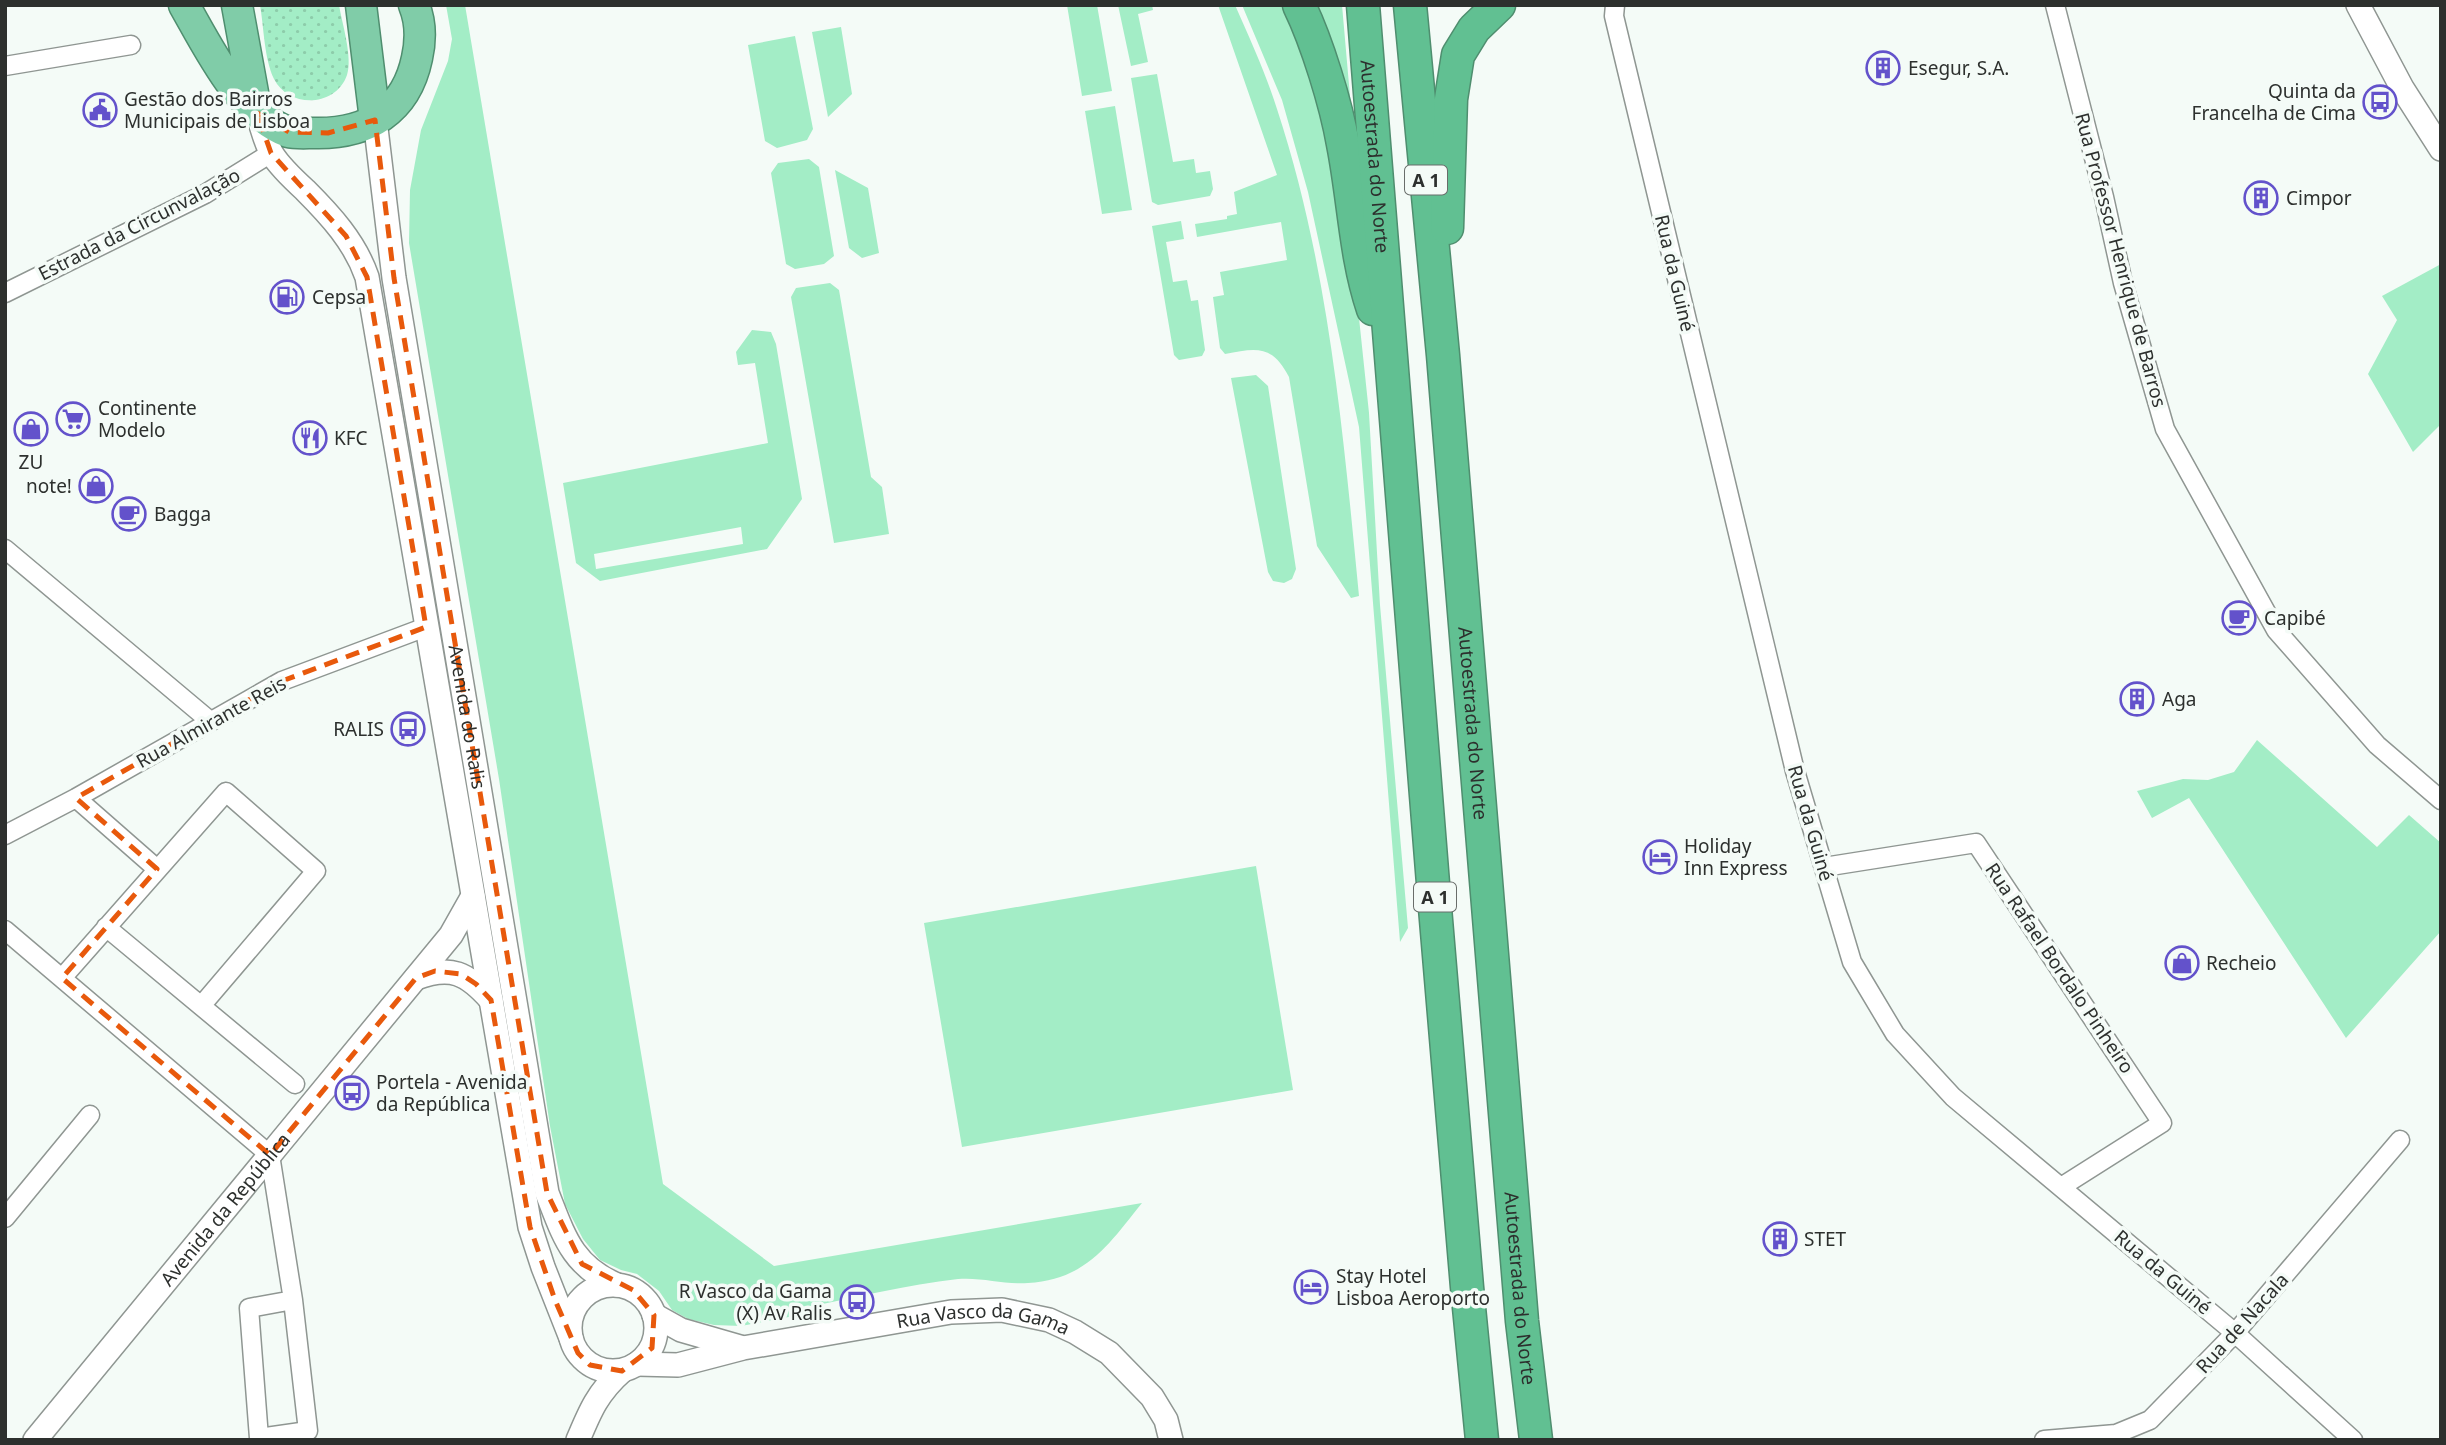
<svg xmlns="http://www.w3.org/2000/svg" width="2446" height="1445" font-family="'Noto Sans',sans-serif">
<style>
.grass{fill:#a3edc6;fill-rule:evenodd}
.park{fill:url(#park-dots)}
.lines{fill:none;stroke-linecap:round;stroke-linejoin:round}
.minor-casing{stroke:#8f9692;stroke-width:21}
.tertiary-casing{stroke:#8f9692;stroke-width:26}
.trunk-casing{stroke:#4f8e6f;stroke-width:33}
.motorway-casing{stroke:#4f8e6f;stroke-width:35}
.minor{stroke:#fff;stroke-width:18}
.tertiary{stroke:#fff;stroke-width:23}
.trunk{stroke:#80cca8;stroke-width:30}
.motorway{stroke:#61c092;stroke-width:32}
.marked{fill:none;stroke:#e8590c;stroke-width:5;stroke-dasharray:14 9;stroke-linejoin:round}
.labels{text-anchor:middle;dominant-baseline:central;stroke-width:7;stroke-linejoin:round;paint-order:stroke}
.shield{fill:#f4fbf7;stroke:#696d6a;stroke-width:2}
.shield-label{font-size:18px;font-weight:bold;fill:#2d302e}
.poi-label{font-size:19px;fill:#2d302e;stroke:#f4fbf7;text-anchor:start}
.street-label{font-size:19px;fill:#2d302e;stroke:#f4fbf7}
</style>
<defs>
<pattern id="park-dots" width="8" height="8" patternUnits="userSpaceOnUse" patternTransform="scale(1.75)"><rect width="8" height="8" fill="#a3edc6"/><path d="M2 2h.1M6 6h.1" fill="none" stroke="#8dccaa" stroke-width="1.8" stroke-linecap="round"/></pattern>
</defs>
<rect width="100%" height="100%" fill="#f4fbf7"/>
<path class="grass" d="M 446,5 L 465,5 L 663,1184 L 774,1266 L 1142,1203 C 1109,1244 1086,1280 1028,1283 C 1005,1285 982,1277 958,1279 C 907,1285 855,1297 805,1308 L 805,1314 L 741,1326 L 714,1325 L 688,1319 L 672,1310 L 659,1291 L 637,1274 L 621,1270 L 600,1260 L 583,1239 L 565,1204 L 550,1126 L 499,779 L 409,243 L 410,190 L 421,130 L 448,61 L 452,39 Z
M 1067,5 L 1097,5 L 1112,91 L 1082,96 Z
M 1118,5 L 1152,5 L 1153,10 L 1138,14 L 1148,62 L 1131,66 Z
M 1218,5 L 1235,5 C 1250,39 1266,74 1277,109 C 1329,267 1343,432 1359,596 L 1351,598 L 1317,546 L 1289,377 C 1272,344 1256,348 1225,354 L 1220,348 L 1213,297 L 1224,295 L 1220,272 L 1287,260 L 1281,222 L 1197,237 L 1195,224 L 1227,219 L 1227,216 L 1237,214 L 1234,192 L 1277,175 Z
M 1242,5 L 1285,5 L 1318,91 L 1339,176 L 1359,318 L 1369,413 L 1380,605 L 1408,928 L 1400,942 L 1359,427 L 1308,192 L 1282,100 Z
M 1307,5 L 1342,5 L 1357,176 Z
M 841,27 L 852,94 L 828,117 L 812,32 Z
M 795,36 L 813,129 L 807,140 L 777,148 L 765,141 L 748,45 Z
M 1157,74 L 1173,162 L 1194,159 L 1196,173 L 1210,171 L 1213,189 L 1210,196 L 1158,205 L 1152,202 L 1131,78 Z
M 1115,106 L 1132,210 L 1102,214 L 1085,111 Z
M 809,159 L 819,167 L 834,256 L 824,264 L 795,269 L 786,264 L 771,173 L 778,163 Z
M 835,170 L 868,188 L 879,253 L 862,258 L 849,248 Z
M 1181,221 L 1184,239 L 1166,242 L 1173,282 L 1187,280 L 1191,301 L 1198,300 L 1205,350 L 1202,356 L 1179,360 L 1174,355 L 1152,226 Z
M 2441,264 L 2441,424 L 2413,452 L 2368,374 L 2397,320 L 2382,296 Z
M 830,283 L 839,290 L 871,477 L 882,487 L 889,534 L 834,543 L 791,297 L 796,288 Z
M 752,330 L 771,332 L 776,344 L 802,499 L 767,549 L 600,581 L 576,563 L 563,483 L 768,443 L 755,363 L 738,365 L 736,352 ZM 741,527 L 743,544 L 596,569 L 594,554 Z
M 1256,375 L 1268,386 L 1296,569 L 1292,579 L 1284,583 L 1273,581 L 1268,572 L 1231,378 Z
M 2257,740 L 2377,847 L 2409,815 L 2441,843 L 2441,931 L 2346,1038 L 2189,798 L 2152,818 L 2137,791 L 2183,779 L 2208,780 L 2234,772 Z
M 1256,866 L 1293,1090 L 962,1147 L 924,923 Z"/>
<path class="park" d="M 260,5 L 339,5 C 342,23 353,58 347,75 C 336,107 289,109 274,79 C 264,58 264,28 260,5 Z"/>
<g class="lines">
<defs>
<path id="minor" d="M 1615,5 L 1614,16 L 1795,771 L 1852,962 L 1895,1034 L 1953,1097 L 2235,1333 L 2353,1440
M 2055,5 L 2104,197 L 2123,283 L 2165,429 L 2276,630 L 2377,745 L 2441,800
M 5,66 L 131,45
M 5,293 L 205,194 L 271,153
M 5,549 L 210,721
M 76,798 L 157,869
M 5,835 L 76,798 L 282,681 L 426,627
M 1824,867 L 1976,843 L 2162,1123 L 2061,1187
M 106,927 L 295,1084
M 5,930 L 270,1155 L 293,1300
M 62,978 L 226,792 L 316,871 L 201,1006
M 5,1218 L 90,1115
M 259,1438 L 308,1431 L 293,1300 L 249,1308 L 259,1438 L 259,1440
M 2044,1440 L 2116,1434 L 2150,1420 L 2235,1333 L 2400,1140"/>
<g id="tertiary">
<path d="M 2358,5 L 2402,88 L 2441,149"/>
<path d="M 257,113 C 262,126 265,142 272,154 C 280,167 293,179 305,190 C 330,215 355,242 367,277 L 530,1227 L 543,1267 L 571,1338"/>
<path id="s1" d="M 375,120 L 394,278 L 547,1193 C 564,1236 572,1266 617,1285"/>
<path d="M 416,978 C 451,965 467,973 491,1000"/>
<circle cx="613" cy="1328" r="43"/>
<path d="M 654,1315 L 681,1330 L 740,1347"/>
<path id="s2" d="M 637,1364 L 678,1365 L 743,1348 L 951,1312 L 1002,1310 L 1049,1320 L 1075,1332 L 1109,1353 L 1152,1397 L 1166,1420 L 1171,1440"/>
<path id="s3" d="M 35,1440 L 451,935 L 473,896"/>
<path d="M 578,1440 C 590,1411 598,1392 622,1371"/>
</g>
<path id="trunk" d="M 184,5 C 208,47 240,114 288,132 C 296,134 307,133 315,133 C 368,134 406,111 417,58 C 421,40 421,22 414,5
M 237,5 L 256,109
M 361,5 L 375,120"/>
<g id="motorway">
<path d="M 1299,5 C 1317,42 1336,104 1343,144 C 1354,199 1355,256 1373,309"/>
<path id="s4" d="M 1363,5 L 1434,896 L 1467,1287 L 1482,1440"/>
<path id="s5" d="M 1410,5 L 1443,355 L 1522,1321 L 1536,1440"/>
<path d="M 1447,228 L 1451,99 L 1458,55 L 1474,29 L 1499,5"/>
</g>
</defs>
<use href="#minor" class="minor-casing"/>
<use href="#tertiary" class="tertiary-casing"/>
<use href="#trunk" class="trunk-casing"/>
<use href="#motorway" class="motorway-casing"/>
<use href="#minor" class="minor"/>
<use href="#tertiary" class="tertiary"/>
<use href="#trunk" class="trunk"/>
<use href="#motorway" class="motorway"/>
</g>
<path class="marked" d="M 257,113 L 289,132 L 328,133 L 375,120 L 394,278 L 547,1193 L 582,1264 L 633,1290 L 654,1315 L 652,1348 L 622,1371 L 590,1365 L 578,1353 L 555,1300 L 530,1227 L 491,1000 L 476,984 L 461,974 L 435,971 L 416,978 L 270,1155 L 62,978 L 157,869 L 76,798 L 282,681 L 426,627 L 367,277 L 346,236 L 271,153 Z"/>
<defs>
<symbol id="building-ring" viewBox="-11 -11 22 22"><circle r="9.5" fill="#f4fbf7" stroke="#6352cb" stroke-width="1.5"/><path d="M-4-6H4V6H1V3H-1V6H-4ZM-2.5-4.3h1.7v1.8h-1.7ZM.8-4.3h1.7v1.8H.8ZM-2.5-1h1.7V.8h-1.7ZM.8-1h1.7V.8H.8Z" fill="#6352cb"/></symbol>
<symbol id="bus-ring" viewBox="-11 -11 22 22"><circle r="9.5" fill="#f4fbf7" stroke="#6352cb" stroke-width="1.5"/><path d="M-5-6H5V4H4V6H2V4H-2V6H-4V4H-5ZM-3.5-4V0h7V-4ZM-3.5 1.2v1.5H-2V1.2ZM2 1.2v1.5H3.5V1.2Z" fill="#6352cb"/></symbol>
<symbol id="civic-ring" viewBox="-11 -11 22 22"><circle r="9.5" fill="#f4fbf7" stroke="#6352cb" stroke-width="1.5"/><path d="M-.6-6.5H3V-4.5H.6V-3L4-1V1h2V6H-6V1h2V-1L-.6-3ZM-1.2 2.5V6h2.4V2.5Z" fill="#6352cb"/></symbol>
<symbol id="fuel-ring" viewBox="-11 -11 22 22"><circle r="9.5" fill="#f4fbf7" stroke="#6352cb" stroke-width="1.5"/><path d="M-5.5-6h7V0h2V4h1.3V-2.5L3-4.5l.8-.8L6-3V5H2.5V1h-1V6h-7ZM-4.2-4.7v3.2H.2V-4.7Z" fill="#6352cb"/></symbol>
<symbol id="supermarket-ring" viewBox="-11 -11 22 22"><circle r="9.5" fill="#f4fbf7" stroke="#6352cb" stroke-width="1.5"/><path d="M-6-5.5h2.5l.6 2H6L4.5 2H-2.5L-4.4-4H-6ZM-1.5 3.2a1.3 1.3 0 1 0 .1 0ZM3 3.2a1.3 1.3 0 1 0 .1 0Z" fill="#6352cb"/></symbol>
<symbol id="shop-ring" viewBox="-11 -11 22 22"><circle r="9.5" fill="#f4fbf7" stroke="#6352cb" stroke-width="1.5"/><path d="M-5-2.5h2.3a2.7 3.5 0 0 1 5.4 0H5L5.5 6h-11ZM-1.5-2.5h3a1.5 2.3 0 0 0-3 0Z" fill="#6352cb"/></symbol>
<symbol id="restaurant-ring" viewBox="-11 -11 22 22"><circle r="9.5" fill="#f4fbf7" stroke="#6352cb" stroke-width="1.5"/><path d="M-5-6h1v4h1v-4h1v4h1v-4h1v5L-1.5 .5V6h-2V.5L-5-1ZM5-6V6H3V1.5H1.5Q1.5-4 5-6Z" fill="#6352cb"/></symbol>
<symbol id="cafe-ring" viewBox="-11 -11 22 22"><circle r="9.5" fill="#f4fbf7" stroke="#6352cb" stroke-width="1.5"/><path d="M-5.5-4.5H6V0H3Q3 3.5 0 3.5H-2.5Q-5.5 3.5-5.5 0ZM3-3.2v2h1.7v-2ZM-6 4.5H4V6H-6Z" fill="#6352cb"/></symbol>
<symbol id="hotel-ring" viewBox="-11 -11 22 22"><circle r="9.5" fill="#f4fbf7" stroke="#6352cb" stroke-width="1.5"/><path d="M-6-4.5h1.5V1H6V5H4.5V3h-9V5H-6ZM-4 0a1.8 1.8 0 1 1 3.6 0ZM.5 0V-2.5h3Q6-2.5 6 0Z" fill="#6352cb"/></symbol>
</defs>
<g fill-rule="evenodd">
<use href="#building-ring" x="1864" y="49" width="38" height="38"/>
<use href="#bus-ring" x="2361" y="83" width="38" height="38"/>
<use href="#civic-ring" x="81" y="91" width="38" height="38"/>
<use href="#building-ring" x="2242" y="179" width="38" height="38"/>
<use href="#fuel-ring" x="268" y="278" width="38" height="38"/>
<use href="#supermarket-ring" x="54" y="400" width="38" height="38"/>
<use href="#shop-ring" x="12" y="410" width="38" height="38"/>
<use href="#restaurant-ring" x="291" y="419" width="38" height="38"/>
<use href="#shop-ring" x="77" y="467" width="38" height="38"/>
<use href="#cafe-ring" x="110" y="495" width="38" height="38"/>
<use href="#cafe-ring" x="2220" y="599" width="38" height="38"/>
<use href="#building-ring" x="2118" y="680" width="38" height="38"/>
<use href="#bus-ring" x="389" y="710" width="38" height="38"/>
<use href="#hotel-ring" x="1641" y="838" width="38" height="38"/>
<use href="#shop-ring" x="2163" y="944" width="38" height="38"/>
<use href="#bus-ring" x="333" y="1074" width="38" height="38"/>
<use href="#building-ring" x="1761" y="1220" width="38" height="38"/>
<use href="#hotel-ring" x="1292" y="1268" width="38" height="38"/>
<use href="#bus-ring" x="838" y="1283" width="38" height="38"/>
</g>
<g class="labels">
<g class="shield">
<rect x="1405" y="165.5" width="42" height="29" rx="5"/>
<rect x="1414" y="882.5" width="42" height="29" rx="5"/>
</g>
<g class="shield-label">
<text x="1426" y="180">A 1</text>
<text x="1435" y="897">A 1</text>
</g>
<g class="poi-label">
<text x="1908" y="68">Esegur, S.A.</text>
<text x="2356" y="91" text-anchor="end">Quinta da<tspan x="2356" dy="22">Francelha de Cima</tspan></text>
<text x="124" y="99">Gestão dos Bairros<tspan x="124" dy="22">Municipais de Lisboa</tspan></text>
<text x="2286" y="198">Cimpor</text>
<text x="312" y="297">Cepsa</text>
<text x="98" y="408">Continente<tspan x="98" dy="22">Modelo</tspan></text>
<text x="334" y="438">KFC</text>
<text x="31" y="462" text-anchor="middle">ZU</text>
<text x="72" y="486" text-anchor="end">note!</text>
<text x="154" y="514">Bagga</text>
<text x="2264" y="618">Capibé</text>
<text x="2162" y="699">Aga</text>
<text x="384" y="729" text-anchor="end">RALIS</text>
<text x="1684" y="846">Holiday<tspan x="1684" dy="22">Inn Express</tspan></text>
<text x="2206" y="963">Recheio</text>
<text x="376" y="1082">Portela - Avenida<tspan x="376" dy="22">da República</tspan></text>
<text x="1804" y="1239">STET</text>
<text x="1336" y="1276">Stay Hotel<tspan x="1336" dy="22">Lisboa Aeroporto</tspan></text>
<text x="832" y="1291" text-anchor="end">R Vasco da Gama<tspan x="832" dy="22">(X) Av Ralis</tspan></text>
</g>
<g class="street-label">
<text stroke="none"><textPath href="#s4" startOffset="152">Autoestrada do Norte</textPath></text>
<text transform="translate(139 224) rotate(-27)">Estrada da Circunvalação</text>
<text transform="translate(2121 260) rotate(75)">Rua Professor Henrique de Barros</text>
<text transform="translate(1675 273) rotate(77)">Rua da Guiné</text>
<text stroke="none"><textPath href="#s1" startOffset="604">Avenida do Ralis</textPath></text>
<text transform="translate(211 722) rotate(-29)">Rua Almirante Reis</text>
<text stroke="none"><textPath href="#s5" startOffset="721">Autoestrada do Norte</textPath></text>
<text transform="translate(1811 823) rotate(74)">Rua da Guiné</text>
<text transform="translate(2060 968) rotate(56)">Rua Rafael Bordalo Pinheiro</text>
<text stroke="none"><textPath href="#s3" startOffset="299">Avenida da República</textPath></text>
<text transform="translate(2163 1272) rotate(40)">Rua da Guiné</text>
<text stroke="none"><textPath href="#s5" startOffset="1288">Autoestrada do Norte</textPath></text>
<text transform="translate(2242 1323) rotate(-48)">Rua de Nacala</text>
<text stroke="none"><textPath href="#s2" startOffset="352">Rua Vasco da Gama</textPath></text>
</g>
</g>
<rect width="2446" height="1445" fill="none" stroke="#2d302e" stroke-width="14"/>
</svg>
